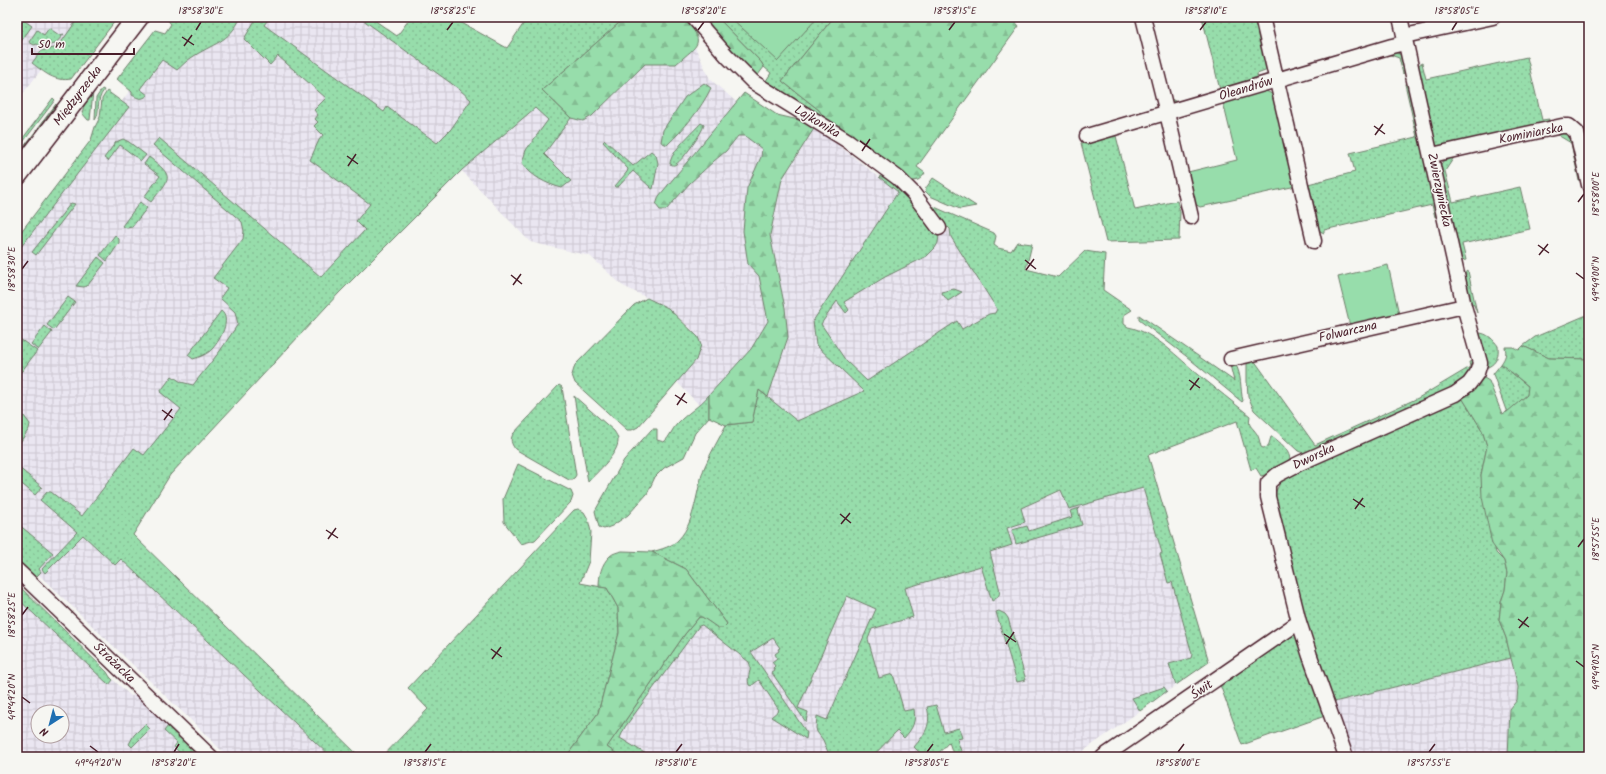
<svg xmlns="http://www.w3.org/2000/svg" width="1606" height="774" font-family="Kalam,sans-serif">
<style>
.industrial{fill:url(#industrial-grid);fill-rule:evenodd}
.grass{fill:url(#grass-dots);stroke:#707e6b}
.forest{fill:url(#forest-firs);stroke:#707e6b}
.garden{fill:#97ddab;stroke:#707e6b}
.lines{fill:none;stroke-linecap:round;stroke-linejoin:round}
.minor-casing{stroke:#4a1f2b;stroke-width:17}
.secondary-casing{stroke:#4a1f2b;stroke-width:23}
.minor{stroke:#f6f6f2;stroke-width:14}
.secondary{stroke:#f6f6f2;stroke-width:20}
.ticks{fill:none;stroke:#4a1f2b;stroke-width:1.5}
.labels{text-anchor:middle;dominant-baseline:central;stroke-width:3;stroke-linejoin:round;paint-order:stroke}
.street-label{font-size:13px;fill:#4a1f2b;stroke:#f6f6f2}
.neatline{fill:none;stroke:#4a1f2b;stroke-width:1.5}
.ticks-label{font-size:10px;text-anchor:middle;fill:#4a1f2b}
</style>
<defs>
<pattern id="industrial-grid" width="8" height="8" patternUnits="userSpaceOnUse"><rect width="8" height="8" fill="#eae6f1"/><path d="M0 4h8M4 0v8" fill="none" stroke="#cac5cf"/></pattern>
<pattern id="grass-dots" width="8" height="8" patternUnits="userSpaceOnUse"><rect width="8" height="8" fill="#97ddab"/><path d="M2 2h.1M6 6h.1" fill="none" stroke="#84bd93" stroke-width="1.8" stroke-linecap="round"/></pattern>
<pattern id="forest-firs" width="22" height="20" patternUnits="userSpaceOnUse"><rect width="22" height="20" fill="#97ddab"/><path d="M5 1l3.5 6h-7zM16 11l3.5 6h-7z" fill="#84bd93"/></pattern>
</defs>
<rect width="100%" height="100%" fill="#f6f6f2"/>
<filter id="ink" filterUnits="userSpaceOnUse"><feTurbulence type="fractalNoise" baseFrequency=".025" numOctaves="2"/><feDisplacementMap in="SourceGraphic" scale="8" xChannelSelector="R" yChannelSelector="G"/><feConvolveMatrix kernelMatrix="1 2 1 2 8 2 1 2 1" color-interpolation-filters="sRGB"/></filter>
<g filter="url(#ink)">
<path class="industrial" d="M 17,17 L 105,17 L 51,77 L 41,70 L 17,101 Z
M 186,17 L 370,17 L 486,102 L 672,23 L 695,47 L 710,79 L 742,107 L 795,134 L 756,254 L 768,321 L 751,349 L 700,406 L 677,382 L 696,360 L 698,337 L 692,330 L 668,308 L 623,286 L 590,256 L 530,242 L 462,171 L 339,293 L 86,526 L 331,757 L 228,757 L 195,724 L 39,575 L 17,552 L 17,239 Z
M 815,127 L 898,192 L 939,238 L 950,229 L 1024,314 L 1021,508 L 1147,455 L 1209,662 L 1075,757 L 954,757 L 949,742 L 935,757 L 601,757 L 615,735 L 752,422 L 785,308 L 770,235 L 782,179 Z
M 17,587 L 110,677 L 131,696 L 136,695 L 200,757 L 17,757 ZM 38,712 L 62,712 L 62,736 L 38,736 Z
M 1511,658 L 1518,687 L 1517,700 L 1510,709 L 1508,757 L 1349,757 L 1330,703 Z"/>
<path class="grass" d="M 17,17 L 19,17 L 32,26 L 17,47 Z
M 79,17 L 118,17 L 71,79 C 55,82 45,73 32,63 L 41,51 L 54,48 L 60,44 Z
M 165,17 L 241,17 C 229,43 213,43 191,58 C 186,61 182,66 177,70 L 162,60 L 140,89 L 148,95 C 142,100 139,99 132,95 L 132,92 L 117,79 L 155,30 L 165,33 L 171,24 Z
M 257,17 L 270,17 L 264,25 L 384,112 L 387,107 L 437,143 L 451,129 L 471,100 L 459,89 L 359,17 L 370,17 L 397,36 L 411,17 L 451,17 L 507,48 L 528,17 L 626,17 L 542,90 L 571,118 L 544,154 L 571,181 L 562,188 C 546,184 531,176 522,163 L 526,150 L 548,120 L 535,108 L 462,170 L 339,293 L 170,475 L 133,535 L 360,757 L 331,757 L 121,559 L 115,565 L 83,535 L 45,573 L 42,569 L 77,532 L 40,500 L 47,492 L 51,492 L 82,516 L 134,448 L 144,455 L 181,409 L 160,392 L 172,376 L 181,382 L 193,385 L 220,351 L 238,324 L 235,312 L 220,298 L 227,288 L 213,278 L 243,239 L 244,231 L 242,222 L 153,145 L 159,138 L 321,277 L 365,230 L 356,221 L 370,204 L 310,160 L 319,140 L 323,135 L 314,126 L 318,122 L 315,119 L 318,115 L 314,110 L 326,98 L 278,56 L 270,65 L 244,39 Z
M 717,17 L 834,17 L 782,81 L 819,110 L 830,126 L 764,84 L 771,73 L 764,67 L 761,62 Z
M 1202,17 L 1258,17 L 1268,70 L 1257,74 L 1258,83 L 1177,106 L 1169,101 L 1169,98 L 1179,103 L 1220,90 Z
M 49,28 L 59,35 L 64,34 L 55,44 L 42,47 L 37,44 L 34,45 L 29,42 L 37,30 L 44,35 Z
M 1394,51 C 1403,54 1404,61 1406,70 L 1403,74 L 1399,58 L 1385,53 Z
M 1527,57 L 1542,120 L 1549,119 L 1548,123 L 1438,148 L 1436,146 L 1416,66 L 1422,63 L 1426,79 Z
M 1405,84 L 1411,87 L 1440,215 L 1435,217 L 1432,205 L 1324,230 L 1324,233 L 1318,230 L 1311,208 L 1314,206 L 1311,196 L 1308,195 L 1301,157 L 1308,184 L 1355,172 L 1350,153 L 1417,137 Z
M 102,89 L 104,90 C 95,102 101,112 95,120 L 96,98 Z
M 107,91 L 129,107 L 17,252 L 17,237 L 91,140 L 95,127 L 100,117 L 102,99 Z
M 93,92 L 90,120 L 88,120 L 82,113 L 85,102 Z
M 53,98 L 55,100 L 17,150 L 17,146 Z
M 56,104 L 57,108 L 17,161 L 17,156 Z
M 701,123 L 704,125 C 702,133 683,160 676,164 C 673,166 673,165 670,164 C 670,152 693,132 701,123 Z
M 1561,131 L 1572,140 L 1581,179 L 1579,181 L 1571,143 L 1556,134 Z
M 1115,134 L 1116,136 L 1135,210 L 1177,201 L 1180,212 L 1179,240 L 1106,242 L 1081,143 Z
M 123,139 L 129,142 L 146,155 L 141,161 L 120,145 L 108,161 L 104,158 L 116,142 Z
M 605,140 L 633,166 L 651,151 L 656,155 L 658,163 L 653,189 L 651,188 L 633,171 L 618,187 L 615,187 L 615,186 L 627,172 L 628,169 L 603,142 Z
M 1455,156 L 1445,171 L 1453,202 L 1520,187 L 1530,229 L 1462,244 L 1466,260 L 1461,261 L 1440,166 L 1445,158 Z
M 149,157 C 176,178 170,178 151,202 L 144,197 L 160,176 L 144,164 Z
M 886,174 L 902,186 L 936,231 L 939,235 L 938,243 L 935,248 L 927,256 L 885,277 L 844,302 L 849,310 L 846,313 L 837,301 L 821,324 L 846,361 L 867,381 L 957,321 L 962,329 L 989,314 L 995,313 L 997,309 L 951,237 L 950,229 L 948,227 L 945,229 L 930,205 L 994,233 L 996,236 L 994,245 L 998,248 L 1011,251 L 1017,242 L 1032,244 L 1026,269 L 1058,277 L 1085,251 L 1105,254 L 1103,290 L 1132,310 L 1124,315 L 1124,324 L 1128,327 C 1155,332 1178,358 1199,375 C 1216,389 1233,402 1250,416 C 1248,427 1251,425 1257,434 C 1259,437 1260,443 1261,447 L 1263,448 L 1268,447 L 1271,437 L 1273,437 C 1281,443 1287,448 1290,458 C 1284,466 1271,474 1261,476 L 1256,468 L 1251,470 L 1237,421 L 1148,455 L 1209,662 L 1176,685 L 1169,664 L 1191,658 L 1192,654 L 1172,582 L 1168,583 L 1160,554 L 1162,553 L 1143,488 L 1069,509 L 1061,490 L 1021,508 L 1025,522 L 1007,528 L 1012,545 L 990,552 L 999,587 C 1001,594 999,597 992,601 L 981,566 L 905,588 L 913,617 L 872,629 L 868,639 L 879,678 L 893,674 L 904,711 L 914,709 C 916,722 913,728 904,738 L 897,731 L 872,757 L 830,757 L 823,740 L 817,732 L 816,728 L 817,716 L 827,720 L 876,609 L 847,596 L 798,708 L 808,712 L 806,722 L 772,673 L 775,671 L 773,668 L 775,666 L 772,662 L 777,658 L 775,654 L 779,651 L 778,649 L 780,648 L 773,638 L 751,652 L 807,733 L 806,739 L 771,717 L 779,710 L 759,680 L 751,686 L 749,685 C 746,676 753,670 749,662 L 702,625 L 699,626 L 625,727 L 620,738 L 651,757 L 621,757 L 607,747 L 685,634 L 699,617 L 702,617 L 718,627 L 727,624 L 686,569 L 652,552 C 661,549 672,547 679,539 C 696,521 696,488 705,466 C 711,452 719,439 726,425 L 752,422 L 759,390 L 797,421 L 864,391 L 816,345 L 813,321 L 898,192 L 879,177 Z
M 933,178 L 976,206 L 960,209 L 930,196 L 925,191 L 926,188 Z
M 140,202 L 147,208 L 132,227 L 127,228 L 122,226 Z
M 71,203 L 75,204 L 36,255 L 32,252 Z
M 115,235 L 119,239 L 119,243 L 107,261 L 100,255 Z
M 98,257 L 105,263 L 88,285 L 84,287 L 76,286 Z
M 1468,271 L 1477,313 L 1474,305 C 1468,303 1462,282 1464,276 C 1464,273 1466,273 1468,271 Z
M 954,289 L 962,292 L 948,301 L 941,292 Z
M 68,297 L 75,302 L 54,330 L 47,325 Z
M 647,298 L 668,308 L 698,337 L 701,345 L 696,360 L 638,427 L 632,430 L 627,430 L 575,383 L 572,375 L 575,365 L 634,305 Z
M 221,311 C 232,319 220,340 213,348 C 208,354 200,357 193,359 L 188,355 Z
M 1589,314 L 1589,359 L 1549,358 L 1523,346 L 1535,337 Z
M 1139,315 L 1234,381 L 1230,365 L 1235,364 C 1242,373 1240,390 1243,401 L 1242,402 L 1186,356 L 1139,320 Z
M 45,326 L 52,332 L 38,350 L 31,344 Z
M 1479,333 C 1487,333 1494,340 1498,346 C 1499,355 1497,363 1488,367 L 1486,367 L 1482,359 Z
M 17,337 L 37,351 L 22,371 L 17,374 Z
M 1254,360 L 1315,445 L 1418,398 L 1470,367 L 1469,362 L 1474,361 L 1474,365 L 1464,382 L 1306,454 L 1298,451 L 1254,410 L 1248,396 L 1247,381 L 1247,363 Z
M 1501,364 L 1529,387 L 1527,395 L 1507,413 L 1493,374 Z
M 559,385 L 562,387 L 576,475 L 573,480 L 569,480 L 515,449 C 511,443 510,440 513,434 Z
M 709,395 L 709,417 L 695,433 L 684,457 L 664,468 L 655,477 L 647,494 L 628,515 L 612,526 L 604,529 L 599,527 L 595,511 L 624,460 L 652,429 L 657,429 L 657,440 L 664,442 C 670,437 672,429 677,424 C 687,413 699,407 709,395 Z
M 574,396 L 614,431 C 616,434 618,437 618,440 C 619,453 597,472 588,482 Z
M 1461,396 L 1482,430 L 1487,446 L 1481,475 L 1496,553 L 1504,561 L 1507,573 L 1505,590 L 1501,602 L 1499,620 L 1506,638 L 1511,658 L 1330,703 L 1314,654 L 1274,495 L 1282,479 L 1290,473 Z
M 24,416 L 30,424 L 29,429 L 17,447 L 17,417 Z
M 518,464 L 571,491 L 573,496 L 571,502 L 535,540 L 521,544 L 504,522 L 503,499 Z
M 17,466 L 42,487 L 35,495 L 17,480 Z
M 1080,508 L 1078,510 L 1082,525 L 1016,544 L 1012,530 L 1027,526 L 1029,531 L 1072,517 L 1070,511 Z
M 578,509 L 584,512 L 588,519 L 591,532 L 589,561 L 580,583 L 607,588 L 618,608 L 619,633 L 598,713 L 566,757 L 382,757 L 428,709 L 408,688 L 574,510 Z
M 17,523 L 53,553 L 39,569 L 41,572 L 35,578 L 17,560 Z
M 17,584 L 107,672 L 110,677 L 113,680 L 109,685 L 17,598 Z
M 999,611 L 1005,614 L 1008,618 L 1026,680 L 1017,682 L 996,612 Z
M 1292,633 L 1297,635 L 1325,716 L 1242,745 L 1219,682 Z
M 1164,687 L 1167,691 L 1140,711 L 1132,698 Z
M 936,705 L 944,732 L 959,728 L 962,738 L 957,739 L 963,757 L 954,757 L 949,742 L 935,757 L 919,757 L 921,754 L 914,747 C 925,734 932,725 927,707 Z
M 153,709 L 203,757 L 184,757 L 174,747 L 177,743 L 164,731 L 168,726 L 152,710 Z
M 145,724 L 150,729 L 132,747 L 129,744 L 134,735 Z"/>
<path class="forest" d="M 626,17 L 685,17 C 705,45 700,43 676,64 L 645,64 L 592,116 L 583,121 L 571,118 L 542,90 Z
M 699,17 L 717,17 L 761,62 L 764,67 L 755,79 Z
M 834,17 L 1011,17 L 1019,26 L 917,167 L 925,173 C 920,180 917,182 909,180 L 830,126 L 819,110 L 782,81 Z
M 704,83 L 711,88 C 701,109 684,129 667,145 L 661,142 L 663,130 L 685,97 Z
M 744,93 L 777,115 L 803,121 L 815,127 L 782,179 L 770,235 L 785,308 L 788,337 L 768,397 L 759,390 L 752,422 L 726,425 L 709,417 L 709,395 L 751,349 L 768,321 L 759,276 L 748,264 L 743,231 L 747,188 L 761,157 L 762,149 L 745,136 L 738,136 L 726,151 L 714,161 L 690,183 L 666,210 L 660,210 L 656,205 L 659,196 Z
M 1523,346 L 1549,358 L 1589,359 L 1589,757 L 1508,757 L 1510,709 L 1517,700 L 1518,687 L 1506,638 L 1499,620 L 1501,602 L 1505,590 L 1507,573 L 1504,561 L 1492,544 L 1482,497 L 1481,475 L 1487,446 L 1482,430 L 1461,396 L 1478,380 L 1484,378 L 1489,381 L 1502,414 L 1507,412 L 1527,395 L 1528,386 L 1501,364 C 1505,358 1507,354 1505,347 L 1513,347 L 1519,350 Z
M 622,551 L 652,552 L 686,569 L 727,624 L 723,628 L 718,628 L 702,617 L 699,617 L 685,634 L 607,747 L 621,757 L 566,757 L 598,713 L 619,633 L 618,608 L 607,588 L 599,587 C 599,576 601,564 610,556 C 613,553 618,552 622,551 Z"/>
<path class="garden" d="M 730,17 L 818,17 L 778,61 Z
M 1264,90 L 1274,95 L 1296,186 L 1200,207 L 1195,204 L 1188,172 L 1237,160 L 1223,102 Z
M 1388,265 L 1399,314 L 1350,326 L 1338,277 Z"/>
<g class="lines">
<defs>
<path id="minor" d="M 693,17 L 727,56 L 753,82 L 848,141 L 898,178 L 913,193 L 939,228
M 1143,17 L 1167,113 L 1191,217
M 1262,17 L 1314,241
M 1404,36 L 1493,17
M 1087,136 L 1392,46 L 1405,43
M 1432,155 L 1562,126 L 1569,126 L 1577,133 L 1589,185
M 1231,359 L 1464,306
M 17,570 L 211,757
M 1103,757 L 1299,622
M 1346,757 L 1310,656 L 1299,622 L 1268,497 L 1268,483 L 1277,475 L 1300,463 L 1455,394 L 1469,384 L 1477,373 L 1480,363 L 1464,306 L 1400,17"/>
<path id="secondary" d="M 17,175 L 138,17"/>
</defs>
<use href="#minor" class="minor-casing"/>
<use href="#secondary" class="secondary-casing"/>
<use href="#minor" class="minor"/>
<use href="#secondary" class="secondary"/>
</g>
</g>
<path class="ticks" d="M 196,30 L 201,22M 447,30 L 453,22M 698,30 L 704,22M 949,30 L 955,22M 1200,30 L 1206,22M 1452,30 L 1457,22M 182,37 L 194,45M 184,46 L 192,35M 1374,126 L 1385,134M 1375,135 L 1383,124M 860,141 L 871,149M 862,151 L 870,139M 347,156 L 358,164M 348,166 L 356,154M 1578,202 L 1584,194M 1538,245 L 1549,253M 1539,255 L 1548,244M 1025,260 L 1036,269M 22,269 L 28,261M 1026,270 L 1034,259M 1576,273 L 1584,279M 511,275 L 522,284M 513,285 L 521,274M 1189,380 L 1200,388M 1190,390 L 1199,378M 675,395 L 687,403M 677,405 L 685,393M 162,410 L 173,418M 164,420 L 172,409M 1353,499 L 1365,507M 1355,509 L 1363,498M 840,514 L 851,523M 841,524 L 850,513M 326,530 L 338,538M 328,539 L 336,528M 1578,547 L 1584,539M 22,615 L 28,607M 1518,619 L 1529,627M 1519,628 L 1528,617M 1004,634 L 1016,642M 1006,644 L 1014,632M 491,649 L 502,657M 492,659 L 501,647M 1576,661 L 1584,667M 22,697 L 30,703M 90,746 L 98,752M 174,752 L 179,744M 425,752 L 431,744M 676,752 L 682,744M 927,752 L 933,744M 1178,752 L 1184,744M 1429,752 L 1435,744"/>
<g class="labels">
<g class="street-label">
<text transform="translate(1246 89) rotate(-17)">Oleandrów</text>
<text transform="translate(78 96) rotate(-53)">Międzyrzecka</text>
<text transform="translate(817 122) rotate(31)">Lajkonika</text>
<text transform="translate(1531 134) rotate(-11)">Kominiarska</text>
<text transform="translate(1439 190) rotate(78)">Zwierzyniecka</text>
<text transform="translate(1348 332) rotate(-13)">Folwarczna</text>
<text transform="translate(1314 457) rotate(-25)">Dworska</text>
<text transform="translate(114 663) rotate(44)">Strażacka</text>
<text transform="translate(1202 690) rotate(-35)">Świt</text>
</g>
</g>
<rect width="1606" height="774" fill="none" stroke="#f6f6f2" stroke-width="44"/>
<g transform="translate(50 724) rotate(216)"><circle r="19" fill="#f6f6f2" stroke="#b1a0a2"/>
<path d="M0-3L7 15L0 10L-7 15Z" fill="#1f6fb2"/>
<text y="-6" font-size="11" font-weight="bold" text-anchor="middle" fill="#4a1f2b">N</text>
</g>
<path d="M32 48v6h102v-6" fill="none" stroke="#4a1f2b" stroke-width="2"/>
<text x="38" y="48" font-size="12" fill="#4a1f2b" stroke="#f6f6f2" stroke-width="3" paint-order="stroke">50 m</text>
<rect x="22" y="22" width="1562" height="730" class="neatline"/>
<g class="ticks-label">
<text x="201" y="14">18°58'30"E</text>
<text x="453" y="14">18°58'25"E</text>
<text x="704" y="14">18°58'20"E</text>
<text x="955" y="14">18°58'15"E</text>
<text x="1206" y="14">18°58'10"E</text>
<text x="1457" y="14">18°58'05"E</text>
<text transform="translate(1595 194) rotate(-90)" y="4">18°58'00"E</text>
<text transform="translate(11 269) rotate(-90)" y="4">18°58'30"E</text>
<text transform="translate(1595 279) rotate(-90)" y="4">49°49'00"N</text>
<text transform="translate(1595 539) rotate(-90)" y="4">18°57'55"E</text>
<text transform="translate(11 615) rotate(-90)" y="4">18°58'25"E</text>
<text transform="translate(1595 667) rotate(-90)" y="4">49°49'05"N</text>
<text transform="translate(11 697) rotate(-90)" y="4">49°49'20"N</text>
<text x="98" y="766">49°49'20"N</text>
<text x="174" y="766">18°58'20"E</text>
<text x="425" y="766">18°58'15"E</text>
<text x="676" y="766">18°58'10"E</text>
<text x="927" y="766">18°58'05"E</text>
<text x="1178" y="766">18°58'00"E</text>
<text x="1429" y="766">18°57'55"E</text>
</g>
</svg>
